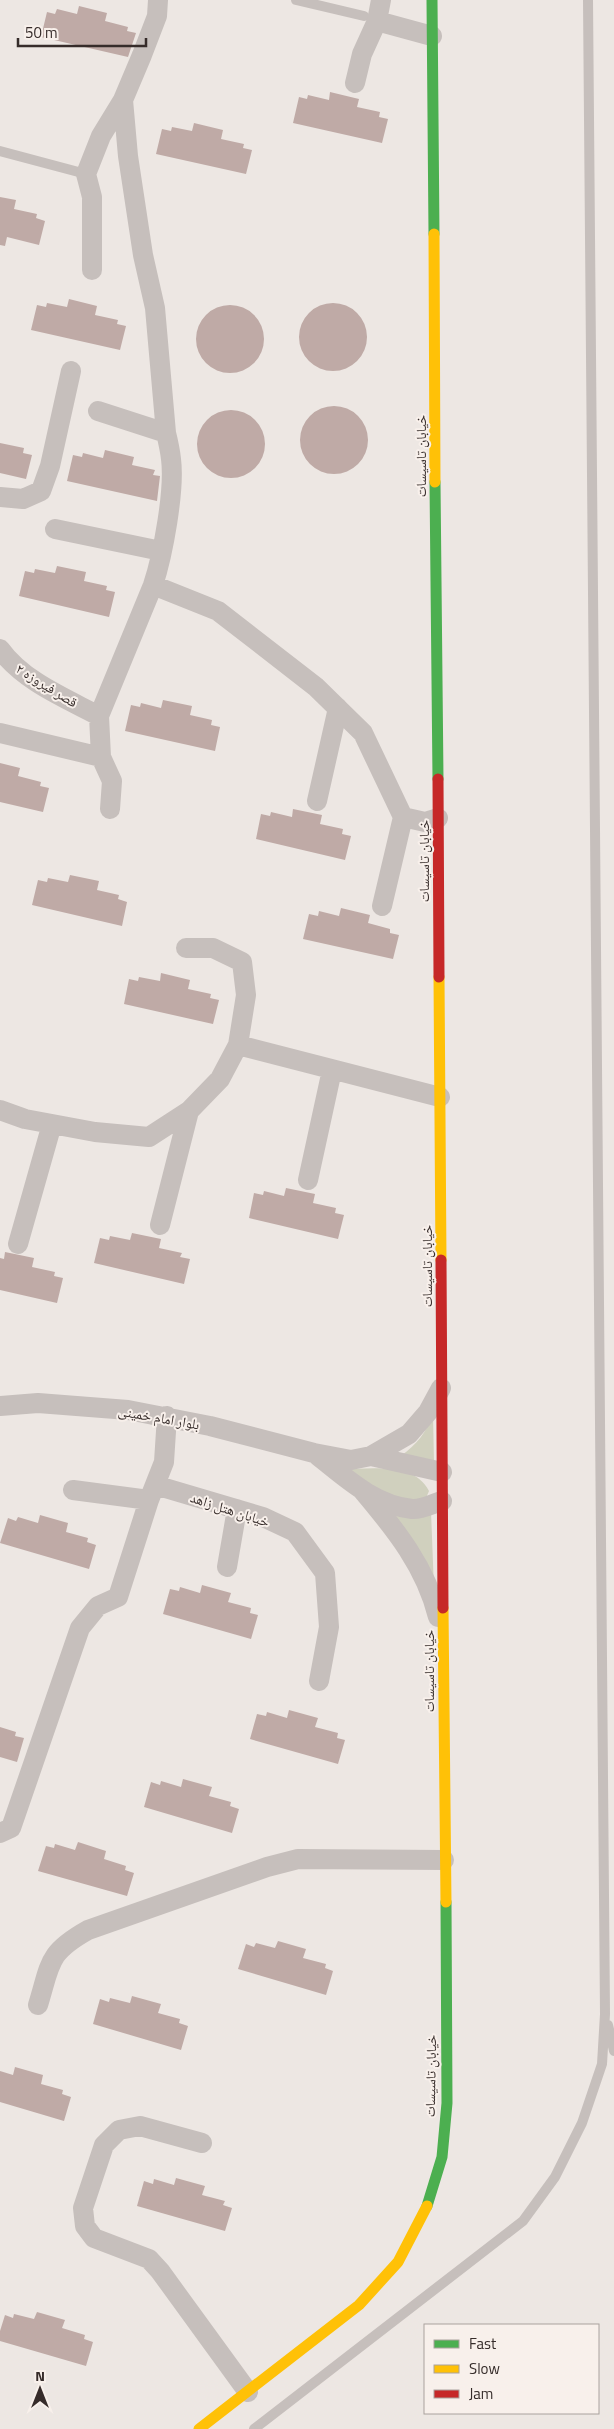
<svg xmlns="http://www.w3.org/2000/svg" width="614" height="2429" font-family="'Titillium Web','Noto Naskh Arabic',sans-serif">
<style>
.green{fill:#d0d0be}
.building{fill:#bfaaa6}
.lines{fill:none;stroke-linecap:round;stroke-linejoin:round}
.lane{stroke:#c6bfbc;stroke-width:10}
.street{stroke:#c6bfbc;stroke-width:20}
.fast{stroke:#4caf50;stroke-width:11}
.slow{stroke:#ffc107;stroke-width:11}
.jam{stroke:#c62828;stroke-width:11}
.labels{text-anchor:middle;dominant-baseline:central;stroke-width:4;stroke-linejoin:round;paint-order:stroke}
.street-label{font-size:14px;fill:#362c2a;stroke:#f8f0eb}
</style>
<rect width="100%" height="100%" fill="#ede7e3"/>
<path class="green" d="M 433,1414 L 434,1463 L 401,1456 C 417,1444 426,1433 433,1414 Z
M 336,1469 C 365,1470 414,1460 429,1491 L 426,1498 C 398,1507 361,1481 336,1469 Z
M 388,1510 L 431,1511 L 434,1589 Z"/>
<path class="building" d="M 79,6 L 107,13 L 105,21 L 128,27 L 127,31 L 136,33 L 128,57 L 41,37 L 47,12 L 55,14 L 57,9 L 77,14 Z
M 330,92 L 359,99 L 357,107 L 380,112 L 379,117 L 388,119 L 382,143 L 293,123 L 299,97 L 307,99 L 308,95 L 329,100 Z
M 194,123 L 223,130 L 221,139 L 244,144 L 243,148 L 252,150 L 246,174 L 156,154 L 162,129 L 171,131 L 172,127 L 192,131 Z
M 0,197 L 16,200 L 14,209 L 37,214 L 36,218 L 45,221 L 39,245 L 7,237 L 5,246 L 0,245 Z
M 69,299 L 97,306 L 95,315 L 118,320 L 117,324 L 126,326 L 120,350 L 31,330 L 37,305 L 46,307 L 47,303 L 67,307 Z
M299 337a34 34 0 1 1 68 0a34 34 0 1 1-68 0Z
M196 339a34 34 0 1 1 68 0a34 34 0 1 1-68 0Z
M300 440a34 34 0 1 1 68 0a34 34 0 1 1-68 0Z
M197 444a34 34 0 1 1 68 0a34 34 0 1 1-68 0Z
M 0,443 L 24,448 L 23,453 L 32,455 L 26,479 L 0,473 Z
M 105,450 L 134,457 L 132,465 L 155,470 L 153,475 L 160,476 L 157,501 L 67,481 L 73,455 L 82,457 L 83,453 L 103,458 Z
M 57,566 L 86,572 L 84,581 L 107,586 L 106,590 L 115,592 L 109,617 L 19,596 L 25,571 L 34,573 L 35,569 L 55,573 Z
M 163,700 L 192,706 L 190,715 L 212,720 L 211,725 L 220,727 L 215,751 L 125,731 L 131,705 L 140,707 L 141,703 L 161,708 Z
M 0,763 L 20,768 L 18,776 L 41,782 L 40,786 L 49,788 L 43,812 L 0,802 Z
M 293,809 L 322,815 L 320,824 L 343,829 L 342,834 L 351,836 L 345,860 L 256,839 L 261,814 L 270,816 L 271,812 L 292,817 Z
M 70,875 L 99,881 L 97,890 L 119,895 L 118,899 L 127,902 L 122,926 L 32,905 L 38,880 L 47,882 L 48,878 L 68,882 Z
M 341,908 L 370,915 L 368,923 L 390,929 L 390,933 L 399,935 L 393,959 L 303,939 L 309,914 L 318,916 L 319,911 L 339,916 Z
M 161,973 L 190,980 L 188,989 L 211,994 L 210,998 L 219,1000 L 213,1024 L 124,1004 L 129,979 L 138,981 L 139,977 L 160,981 Z
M 286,1188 L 315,1194 L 313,1203 L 336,1208 L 335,1213 L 344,1215 L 338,1239 L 249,1218 L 254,1193 L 263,1195 L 264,1191 L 284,1196 Z
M 132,1233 L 161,1239 L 159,1248 L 182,1253 L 180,1257 L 190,1259 L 184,1284 L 94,1263 L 100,1238 L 109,1240 L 110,1236 L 130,1240 Z
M 5,1252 L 34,1258 L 32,1267 L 55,1272 L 54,1276 L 63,1278 L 57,1303 L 0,1290 L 0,1258 L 4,1259 Z
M 40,1515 L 68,1523 L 66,1532 L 88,1538 L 87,1542 L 96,1545 L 89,1569 L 0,1543 L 8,1518 L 16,1521 L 18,1517 L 38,1523 Z
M 202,1585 L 231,1593 L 228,1602 L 251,1608 L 250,1613 L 258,1615 L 251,1639 L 163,1614 L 170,1589 L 179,1591 L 180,1587 L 200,1593 Z
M 289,1710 L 318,1718 L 315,1727 L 338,1733 L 337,1738 L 345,1740 L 338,1764 L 250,1739 L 257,1714 L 266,1716 L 267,1712 L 287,1718 Z
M 0,1727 L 16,1732 L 15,1736 L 24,1738 L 17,1762 L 0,1757 Z
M 183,1779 L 212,1787 L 209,1796 L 231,1802 L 230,1806 L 239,1809 L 232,1833 L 144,1807 L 151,1782 L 160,1785 L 161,1781 L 181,1787 Z
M 78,1842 L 106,1851 L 104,1859 L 126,1866 L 125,1870 L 134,1873 L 127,1896 L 38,1871 L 46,1846 L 54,1848 L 55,1844 L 75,1850 Z
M 278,1941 L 306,1949 L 303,1958 L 326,1964 L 325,1968 L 333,1971 L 326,1995 L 238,1969 L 246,1944 L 254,1947 L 256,1943 L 275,1948 Z
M 132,1996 L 161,2004 L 158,2013 L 180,2019 L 179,2023 L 188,2026 L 181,2050 L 93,2024 L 100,1999 L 109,2002 L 110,1998 L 130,2003 Z
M 15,2067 L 43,2075 L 41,2084 L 63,2090 L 62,2094 L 71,2097 L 64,2121 L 0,2102 L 0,2071 L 13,2075 Z
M 176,2178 L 205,2186 L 202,2195 L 225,2201 L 223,2205 L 232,2208 L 225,2231 L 137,2206 L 144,2181 L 153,2184 L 154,2179 L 174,2185 Z
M 37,2312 L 65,2320 L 62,2328 L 85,2335 L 84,2339 L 93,2342 L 86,2366 L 0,2341 L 0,2331 L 5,2315 L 13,2318 L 14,2314 L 34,2319 Z"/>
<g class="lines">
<path class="lane" d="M 296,0 L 364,16
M 0,151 L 86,174
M 608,2025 L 614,2051
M 254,2429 L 523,2221 L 555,2177 L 582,2123 L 602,2064 L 605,2014 L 588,0"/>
<path class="street" d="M 381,0 L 377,21 L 432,36
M 355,83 L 362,54 L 377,21
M 123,100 L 128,156 L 143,255 L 155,308 L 166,433
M 92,270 L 92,197 L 86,174 L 101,136 L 123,100 L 142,55 L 157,16 L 158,0
M 98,411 L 166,433 C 168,441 170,450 171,459 C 175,490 163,555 153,585 L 218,611 L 316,687 L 363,733 L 403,817 L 425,822 L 438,818
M 0,497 L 23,499 L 41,491 L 50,466 L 71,371
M 55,529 L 161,551
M 0,649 C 23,681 65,698 99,716
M 0,733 L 101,757
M 317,801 L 338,708
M 110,809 L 112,781 L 101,757 L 99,716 L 153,585
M 382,906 L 403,817
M 238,1045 L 440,1097
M 0,1110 L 25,1119 L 95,1132 L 149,1137 L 189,1111 L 220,1079 L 238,1045 L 246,995 L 242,962 L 213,948 L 186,948
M 308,1180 L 332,1070
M 160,1225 L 189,1111
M 18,1244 L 52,1124
M 0,1406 L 38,1403 L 128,1410 L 210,1426 L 314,1453 L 351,1460 L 371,1456 L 409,1434 L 428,1412 L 441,1388
M 318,1456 C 346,1478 374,1505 412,1509 C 421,1510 434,1503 442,1501
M 371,1456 L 442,1472
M 155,1485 L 263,1517 L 295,1532 L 325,1573 L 329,1627 L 319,1681
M 73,1490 L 149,1500
M 363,1491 C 395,1529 426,1567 438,1617
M 227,1567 L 237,1509
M 0,1833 L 11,1828 L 80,1628 L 98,1606 L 118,1597 L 149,1500 L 164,1462 L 167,1416
M 38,2005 C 51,1963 47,1953 88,1930 L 267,1867 L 298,1859 L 444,1860
M 202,2143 L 140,2126 L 119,2130 L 104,2145 L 83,2208 L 85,2226 L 94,2238 L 149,2259 L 160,2271 L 248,2392"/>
<path class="fast" d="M 432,0 L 434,234
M 435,482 L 438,779
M 427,2206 L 442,2157 L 447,2103 L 446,1902"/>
<path class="slow" d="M 434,234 L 435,482
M 439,977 L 441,1260
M 443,1608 L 446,1902
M 199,2429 L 359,2305 L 398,2262 L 427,2206"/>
<path class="jam" d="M 438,779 L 439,977
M 441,1260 L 443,1608"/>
</g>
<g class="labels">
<g class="street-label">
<text transform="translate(420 456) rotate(-90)">خیابان تاسیسات</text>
<text transform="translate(47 685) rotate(32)">قصر فیروزه ۲</text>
<text transform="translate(423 861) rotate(-90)">خیابان تاسیسات</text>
<text transform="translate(426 1266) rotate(-90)">خیابان تاسیسات</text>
<text transform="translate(159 1417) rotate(10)">بلوار امام خمینی</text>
<text transform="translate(230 1509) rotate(18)">خیابان هتل زاهد</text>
<text transform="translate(428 1671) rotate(-90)">خیابان تاسیسات</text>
<text transform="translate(430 2076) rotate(-89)">خیابان تاسیسات</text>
</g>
</g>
<rect x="424" y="2324" width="175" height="90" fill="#f8f0eb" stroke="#aaa29e"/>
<rect x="434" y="2340" width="25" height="8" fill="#4caf50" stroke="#aaa29e"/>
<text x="469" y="2349" font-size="15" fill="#362c2a">Fast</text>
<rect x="434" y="2365" width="25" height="8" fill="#ffc107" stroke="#aaa29e"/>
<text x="469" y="2374" font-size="15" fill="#362c2a">Slow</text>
<rect x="434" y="2390" width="25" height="8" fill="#c62828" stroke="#aaa29e"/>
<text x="469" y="2399" font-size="15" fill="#362c2a">Jam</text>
<g transform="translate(40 2389)" stroke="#f8f0eb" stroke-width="4" paint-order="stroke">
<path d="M0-4L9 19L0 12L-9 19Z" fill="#362c2a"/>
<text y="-8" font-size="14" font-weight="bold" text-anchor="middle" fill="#362c2a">N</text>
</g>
<path d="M18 38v8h128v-8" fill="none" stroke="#362c2a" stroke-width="2.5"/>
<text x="25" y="38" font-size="15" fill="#362c2a" stroke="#f8f0eb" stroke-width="4" paint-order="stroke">50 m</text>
</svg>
